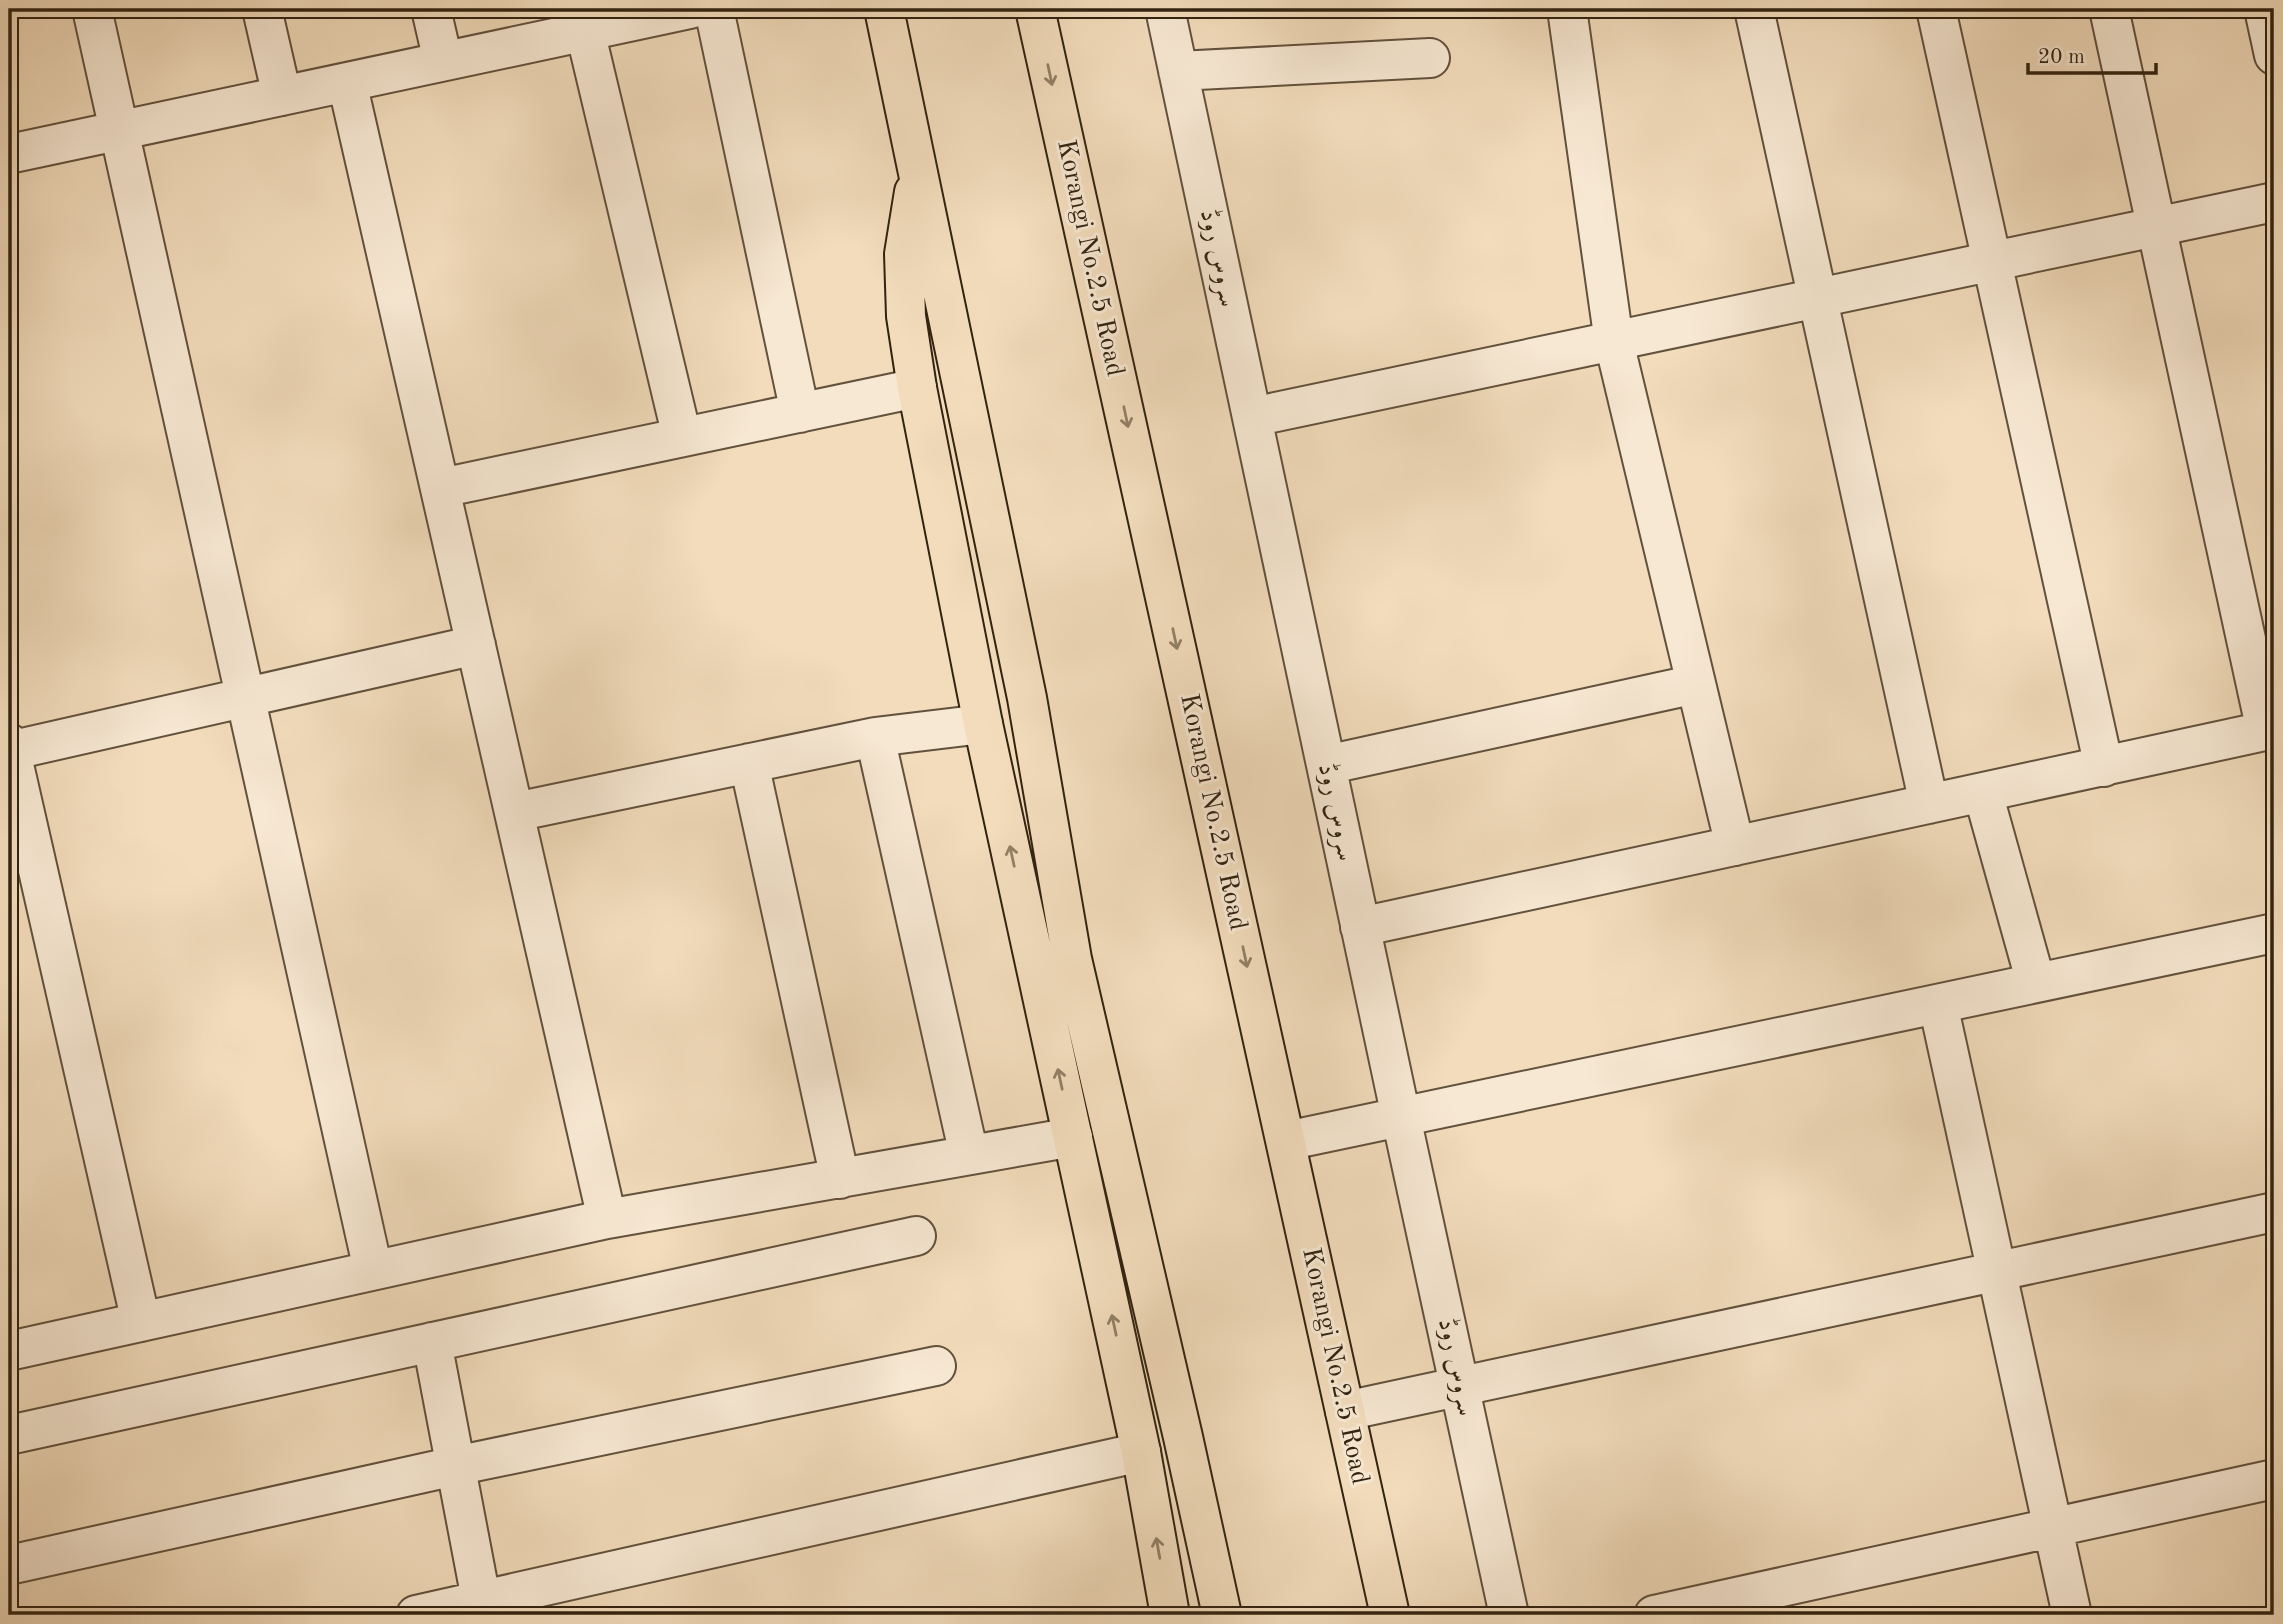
<svg xmlns="http://www.w3.org/2000/svg" width="2283" height="1624" font-family="'Old Standard TT',Amiri,serif">
<style>
.lines{fill:none;stroke-linecap:round;stroke-linejoin:round}
.minor-casing{stroke:#62513c;stroke-width:42}
.major-casing{stroke:#322311;stroke-width:42}
.minor{stroke:#f7e8d3;stroke-width:38}
.major{stroke:#f2dcbc;stroke-width:38}
.oneway{stroke:#928066}
.labels{text-anchor:middle;dominant-baseline:central;stroke-width:6;stroke-linejoin:round;paint-order:stroke}
.street-label{font-size:26px;fill:#322311;stroke:#f7e8d3}
</style>
<rect width="100%" height="100%" fill="#f2dcbc"/>
<filter id="stains"><feTurbulence type="fractalNoise" baseFrequency=".00286" numOctaves="4"/><feColorMatrix values="0 0 0 0 .2 0 0 0 0 .09 0 0 0 0 .02 0 0 0 .5 -.17"/></filter>
<radialGradient id="worn" r=".72"><stop offset=".6" stop-color="#630" stop-opacity="0"/><stop offset="1" stop-color="#630" stop-opacity=".3"/></radialGradient>
<g class="lines">
<defs>
<path id="minor" d="M 92,9 L 373,1270
M 262,9 L 282,96
M 431,9 L 443,61
M 714,9 L 800,413
M 1165,9 L 1401,1117 L 1509,1615
M 1567,9 L 1614,342 L 1735,846
M 1754,9 L 1929,804
M 1936,9 L 2104,767
M 2109,9 L 2266,731
M 2264,9 L 2274,55
M 585,31 L 682,437
M 1178,71 L 1430,58
M 347,82 L 607,1219
M 9,154 L 690,9
M 1252,417 L 2274,202
M 441,488 L 917,388
M 875,737 L 969,1155
M 9,743 L 141,1322
M 9,751 L 476,645
M 749,763 L 840,1179
M 1326,765 L 1696,684
M 1983,793 L 2036,983
M 515,812 L 875,737 L 983,724
M 1360,927 L 2274,729
M 1938,1004 L 2072,1615
M 1286,1141 L 2274,933
M 432,1342 L 484,1615
M 9,1351 L 607,1219 L 1073,1137
M 1345,1411 L 2274,1212
M 9,1435 L 916,1236
M 9,1565 L 455,1466 L 936,1366
M 416,1615 L 1141,1452
M 1654,1615 L 2274,1479"/>
<path id="major" d="M 884,9 L 1027,698 L 1072,959 L 1183,1437 L 1222,1615
M 1035,9 L 1390,1615
M 914,192 L 904,254 L 906,316 L 917,388 L 983,724 L 1141,1452 L 1170,1615"/>
</defs>
<use href="#minor" class="minor-casing"/>
<use href="#major" class="major-casing"/>
<use href="#minor" class="minor"/>
<use href="#major" class="major"/>
</g>
<defs><path id="oneway-shaft" d="M-6 0H5M1.5-3L5.5 0L1.5 3" fill="none" stroke-width="1.6" stroke-linecap="round" stroke-linejoin="round" transform="scale(1.75)"/></defs>
<g class="oneway">
<use href="#oneway-shaft" transform="translate(1050 75) rotate(78)"/>
<use href="#oneway-shaft" transform="translate(1126 417) rotate(78)"/>
<use href="#oneway-shaft" transform="translate(1175 639) rotate(78)"/>
<use href="#oneway-shaft" transform="translate(1012 856) rotate(-102)"/>
<use href="#oneway-shaft" transform="translate(1245 957) rotate(78)"/>
<use href="#oneway-shaft" transform="translate(1060 1079) rotate(-102)"/>
<use href="#oneway-shaft" transform="translate(1114 1325) rotate(-102)"/>
<use href="#oneway-shaft" transform="translate(1158 1548) rotate(-100)"/>
</g>
<g class="labels">
<g class="street-label">
<text transform="translate(1090 258) rotate(78)">Korangi No.2.5 Road</text>
<text transform="translate(1218 258) rotate(78)">سروس روڈ</text>
<text transform="translate(1213 812) rotate(78)">Korangi No.2.5 Road</text>
<text transform="translate(1336 812) rotate(78)">سروس روڈ</text>
<text transform="translate(1335 1366) rotate(78)">Korangi No.2.5 Road</text>
<text transform="translate(1456 1367) rotate(78)">سروس روڈ</text>
</g>
</g>
<rect width="2283" height="1624" fill="none" stroke="#f2dcbc" stroke-width="35"/>
<rect x="10" y="10" width="2262" height="1603" fill="none" stroke="#322311" stroke-width="3.5"/>
<rect x="18" y="18" width="2248" height="1589" fill="none" stroke="#322311" stroke-width="2"/>
<path d="M2028 63v10h128v-10" fill="none" stroke="#322311" stroke-width="3.5"/>
<text x="2038" y="63" font-size="21" fill="#322311" stroke="#f7e8d3" stroke-width="5" paint-order="stroke">20 m</text>
<rect width="100%" height="100%" filter="url(#stains)"/>
<rect width="100%" height="100%" fill="url(#worn)"/>
</svg>
